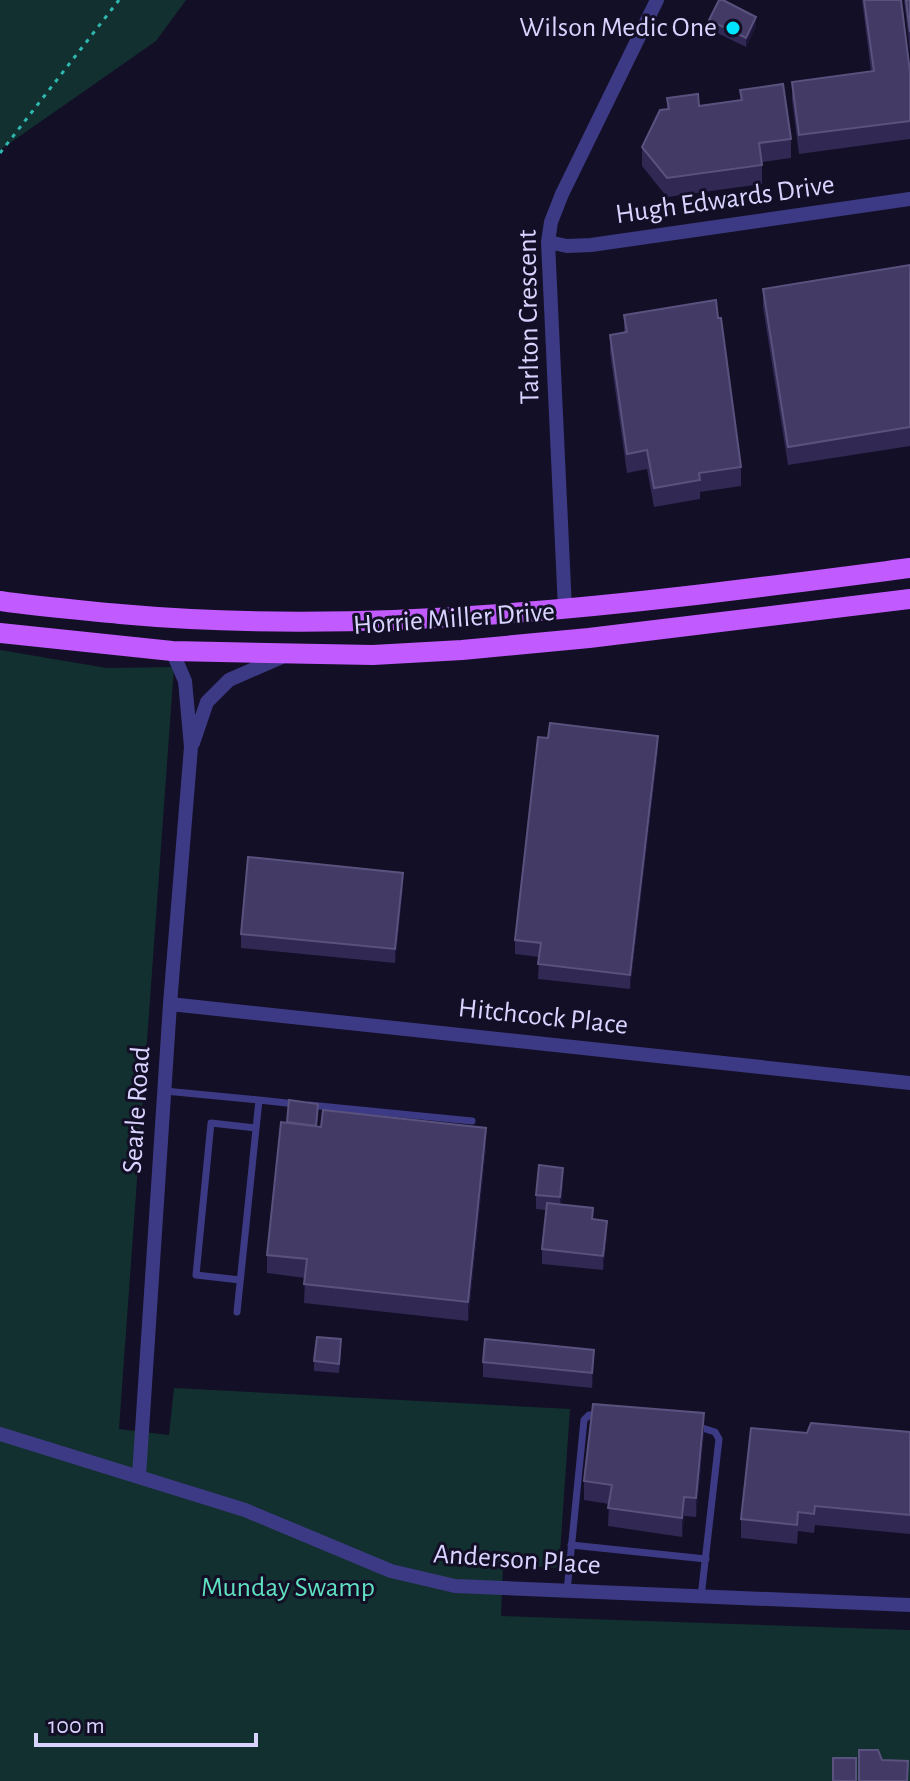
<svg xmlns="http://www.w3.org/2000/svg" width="910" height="1781" font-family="'Alegreya Sans',sans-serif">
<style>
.green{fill:#12302f}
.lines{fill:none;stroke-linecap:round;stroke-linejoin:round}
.path{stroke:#2fb8b0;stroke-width:3;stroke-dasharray:4 6;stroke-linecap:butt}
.lane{stroke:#3d3a85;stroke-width:7}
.street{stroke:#3d3a85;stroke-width:14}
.primary{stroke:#c25bff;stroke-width:20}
.wall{fill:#312854}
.shaded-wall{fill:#1d163a}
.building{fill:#433a66;stroke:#5a527e;stroke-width:2}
.poi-dot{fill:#00e5ff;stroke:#130f26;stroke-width:3}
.labels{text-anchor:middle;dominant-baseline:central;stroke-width:6;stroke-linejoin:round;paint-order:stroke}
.poi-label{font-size:28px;fill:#d9d4ff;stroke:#130f26;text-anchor:end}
.street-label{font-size:28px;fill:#d9d4ff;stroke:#130f26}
.park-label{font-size:28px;fill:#5fe0c0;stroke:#130f26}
</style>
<rect width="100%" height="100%" fill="#130f26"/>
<path class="green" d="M 0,0 L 186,0 L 156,41 L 0,150 Z
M 0,650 L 107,668 L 174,667 L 119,1429 L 169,1435 L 174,1388 L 570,1409 L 559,1568 L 503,1565 L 501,1616 L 910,1630 L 910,1781 L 0,1781 Z"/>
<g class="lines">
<path class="path" d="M 0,153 L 119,0"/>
<path class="lane" d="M 165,1091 L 259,1100 L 237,1312
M 259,1100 L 296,1104
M 309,1105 L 472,1121
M 240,1280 L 196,1275 L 211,1123 L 256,1128
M 696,1426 L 715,1432 L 719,1439 L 701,1597
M 571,1545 L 706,1559
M 567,1591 L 584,1420 L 589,1415 L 600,1415"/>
<path class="street" d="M 548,242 L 567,246 L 591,245 L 910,199
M 565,609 L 548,242 L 551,222 L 562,194 L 657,0
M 193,743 L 207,702 L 229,680 L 284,656
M 170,1004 L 910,1083
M 0,1434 L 245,1510 L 391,1571 L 455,1586 L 910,1605
M 139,1476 L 170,1004 L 191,747 L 185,681 L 172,651"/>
<path class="primary" d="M 0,601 C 40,607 80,610 120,614 C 385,638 648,602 910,568
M 0,633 L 172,651 L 373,655 L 462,650 L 589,638 L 910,599"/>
</g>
<path class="wall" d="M 862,0 L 901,0 L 910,72 L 910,139 L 799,154 L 792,100 L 792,82 L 871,71 Z
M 904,0 L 910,0 L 910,51 Z
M 709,20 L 756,26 L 746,47 L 709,29 Z
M 740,90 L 791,139 L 791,158 L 762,162 L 762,184 L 667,197 L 642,166 L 642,147 L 667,109 L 667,98 L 699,106 L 740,101 Z
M 910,265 L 910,446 L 788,465 L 763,307 L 763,289 Z
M 624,315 L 741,467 L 741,486 L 700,492 L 700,499 L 654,507 L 647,469 L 627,473 L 610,353 L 610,335 L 624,332 Z
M 658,750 L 630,989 L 538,979 L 539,957 L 515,954 L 515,940 Z
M 403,887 L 395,963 L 241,948 L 241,934 Z
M 318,1113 L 317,1126 L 486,1147 L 468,1321 L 304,1303 L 305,1278 L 267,1273 L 267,1255 L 287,1123 Z
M 563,1182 L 561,1205 L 593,1219 L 607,1235 L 603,1270 L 542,1264 L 542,1249 L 546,1210 L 536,1209 L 536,1195 Z
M 341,1349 L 339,1373 L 314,1371 L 314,1361 Z
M 483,1362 L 594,1364 L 592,1388 L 483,1377 Z
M 704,1432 L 696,1517 L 684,1516 L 682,1537 L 608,1526 L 609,1504 L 584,1500 L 584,1481 Z
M 910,1432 L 910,1534 L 815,1525 L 814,1533 L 798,1531 L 797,1544 L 741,1538 L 741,1519 L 807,1433 Z"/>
<path class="shaded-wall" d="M 756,17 L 756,26 L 746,47 L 746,38 Z
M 658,736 L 658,750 L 630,989 L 630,975 Z
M 403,873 L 403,887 L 395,963 L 395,949 Z
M 486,1128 L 486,1147 L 468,1321 L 468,1302 Z
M 563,1168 L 563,1182 L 560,1212 L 560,1197 Z
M 607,1221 L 607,1235 L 603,1270 L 603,1256 Z
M 594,1350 L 594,1364 L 592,1388 L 592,1373 Z
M 704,1413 L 704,1432 L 696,1517 L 696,1498 Z
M 684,1497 L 684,1516 L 682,1537 L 682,1518 Z"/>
<path class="building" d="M 719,0 L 723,0 L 756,17 L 746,38 L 709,20 Z
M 864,0 L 901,0 L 910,72 L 910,121 L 799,135 L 792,82 L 874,71 Z
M 906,0 L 910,0 L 910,32 Z
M 783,84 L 791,139 L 759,143 L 762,165 L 667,178 L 642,147 L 660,110 L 669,109 L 667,98 L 698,94 L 699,106 L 742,100 L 740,90 Z
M 910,265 L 910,427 L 788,447 L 763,289 Z
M 716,300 L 718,318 L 721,318 L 741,467 L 699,473 L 700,480 L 654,488 L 647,450 L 627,454 L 610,335 L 627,332 L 624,315 Z
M 550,723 L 658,736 L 630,975 L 538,964 L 541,943 L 515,940 L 538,737 L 548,738 Z
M 248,857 L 403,873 L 395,949 L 241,934 Z
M 289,1100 L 318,1104 L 316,1126 L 287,1122 Z
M 323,1110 L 486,1128 L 468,1302 L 304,1284 L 307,1259 L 267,1255 L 281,1122 L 321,1127 Z
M 539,1165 L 563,1168 L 560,1197 L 536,1195 Z
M 547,1203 L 593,1208 L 592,1219 L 607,1221 L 603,1256 L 542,1249 Z
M 317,1337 L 341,1339 L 339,1364 L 314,1361 Z
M 485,1339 L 594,1350 L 592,1373 L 483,1362 Z
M 593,1404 L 704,1413 L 696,1498 L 684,1497 L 682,1518 L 608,1508 L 612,1485 L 584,1481 Z
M 811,1423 L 910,1432 L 910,1515 L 815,1506 L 814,1514 L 798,1512 L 797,1525 L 741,1519 L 751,1428 L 807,1433 Z
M 859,1750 L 878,1750 L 882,1760 L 908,1761 L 907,1781 L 859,1781 Z
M 833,1758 L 856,1758 L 856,1781 L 833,1781 Z"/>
<circle class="poi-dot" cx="733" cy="28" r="8"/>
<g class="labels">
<g class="poi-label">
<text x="717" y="28">Wilson Medic One</text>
</g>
<g class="street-label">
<text transform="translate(725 200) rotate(-8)">Hugh Edwards Drive</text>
<text transform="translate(529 317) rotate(-91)">Tarlton Crescent</text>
<text transform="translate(454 619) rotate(-4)">Horrie Miller Drive</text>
<text transform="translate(543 1017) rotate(6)">Hitchcock Place</text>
<text transform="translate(137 1110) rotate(-86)">Searle Road</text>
<text transform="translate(517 1560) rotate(4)">Anderson Place</text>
</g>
<g class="park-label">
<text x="288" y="1588">Munday Swamp</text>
</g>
</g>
<path d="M36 1733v12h220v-12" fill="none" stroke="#d9d4ff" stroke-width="4"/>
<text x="48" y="1733" font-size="24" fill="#d9d4ff" stroke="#130f26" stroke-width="6" paint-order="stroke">100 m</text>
</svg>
